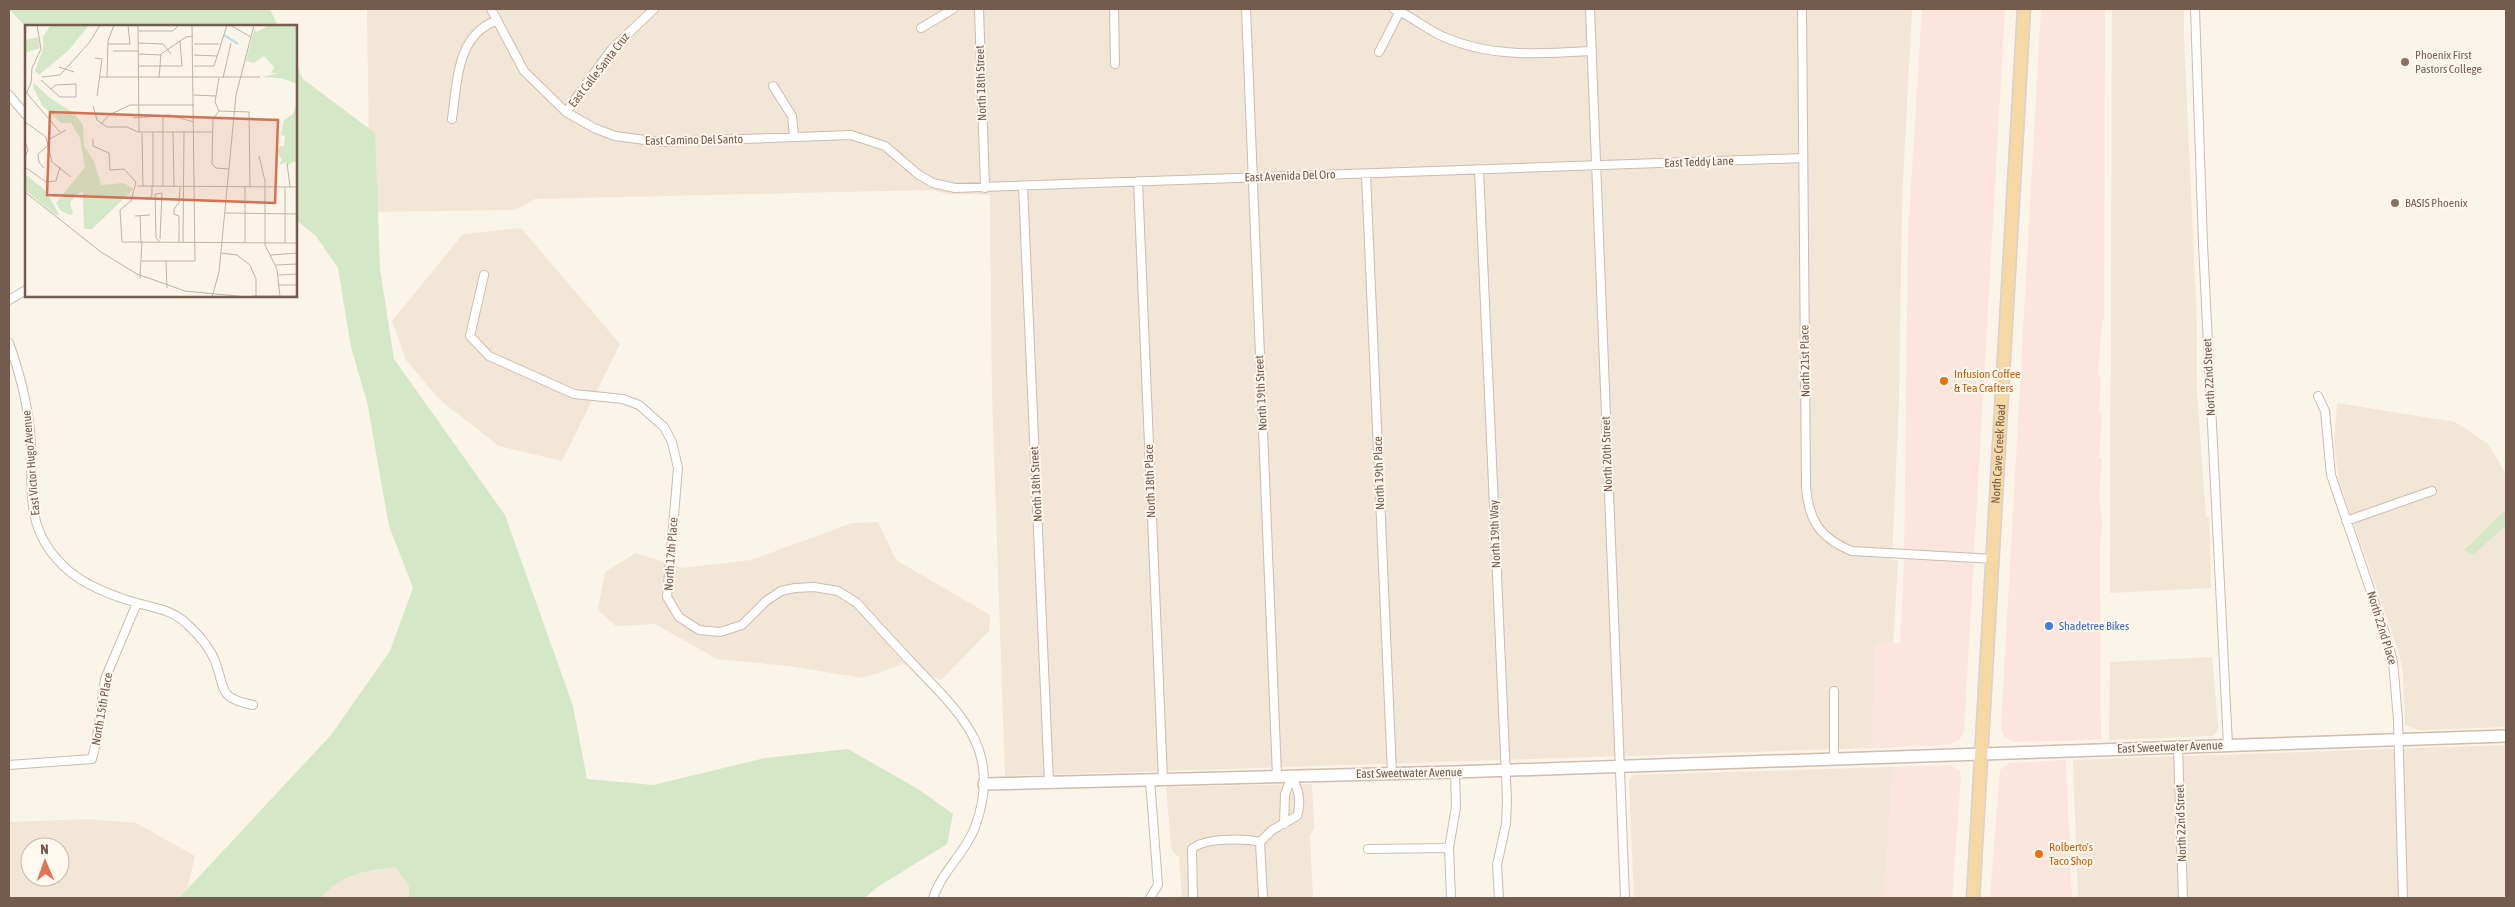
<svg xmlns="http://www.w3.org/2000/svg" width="2515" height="907" font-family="'Asap Condensed',sans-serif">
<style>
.residential{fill:#f2e6d6;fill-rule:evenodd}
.commercial{fill:#fbe5dc}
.green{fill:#d4e8c7}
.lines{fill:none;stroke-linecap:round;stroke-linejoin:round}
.street-casing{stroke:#ccbcae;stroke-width:10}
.secondary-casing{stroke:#cfbcac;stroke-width:14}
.primary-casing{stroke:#d8d1cd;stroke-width:15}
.street{stroke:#fff;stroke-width:8}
.secondary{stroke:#fff;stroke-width:11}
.primary{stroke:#f5d8a4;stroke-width:12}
.education-dot{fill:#8d6e63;stroke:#fef8ee;stroke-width:2}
.food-dot{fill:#e8710a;stroke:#fef8ee;stroke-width:2}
.shop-dot{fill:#3f7fe0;stroke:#fef8ee;stroke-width:2}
.labels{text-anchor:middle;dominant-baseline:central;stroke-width:4;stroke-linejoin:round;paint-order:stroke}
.education-label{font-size:12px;fill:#785e54;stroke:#fef8ee;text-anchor:start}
.street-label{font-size:12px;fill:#735b4d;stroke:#fef8ee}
.food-label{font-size:12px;fill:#c56008;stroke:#fef8ee;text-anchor:start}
.shop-label{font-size:12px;fill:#366cbe;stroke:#fef8ee;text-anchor:start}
.inset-river{fill:none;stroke:#bddee4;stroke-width:2.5}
.inset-road{fill:none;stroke:#c1b2a5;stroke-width:1}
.view{fill:#d27254;fill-opacity:0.15;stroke:#d27254;stroke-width:2.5}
.inset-edge{fill:none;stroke:#735b4d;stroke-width:2.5}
</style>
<rect width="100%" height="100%" fill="#fbf4e8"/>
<path class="residential" d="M 367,9 L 1912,9 L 1902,198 L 1899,399 L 1892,560 L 1898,560 L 1893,644 L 1876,644 L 1872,748 L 1005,776 L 992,395 L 990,195 L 948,194 L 931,190 L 535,199 L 515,210 L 370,212 Z
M 2112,9 L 2184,9 L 2184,39 L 2197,325 L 2197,394 L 2206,517 L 2209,517 L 2211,588 L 2110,593 Z
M 521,228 L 620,344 L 562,461 L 499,446 L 440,400 L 406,360 L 392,321 L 463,234 Z
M 2337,403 L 2455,422 L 2488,444 L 2506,474 L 2506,509 L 2464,550 L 2492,536 L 2506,525 L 2506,727 L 2418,730 L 2405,725 L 2403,672 L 2398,650 L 2339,481 L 2334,443 Z
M 878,522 L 896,560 L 990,615 L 989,631 L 941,680 L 903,664 L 863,678 L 789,666 L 717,659 L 655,624 L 616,626 L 598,610 L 605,572 L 636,553 L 682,568 L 751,560 L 852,523 Z
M 2212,657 L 2218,725 L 2217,732 L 2212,736 L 2109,740 L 2110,662 Z
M 2506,745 L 2506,898 L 2078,898 L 2073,760 Z
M 1893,767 L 1884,898 L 1634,898 L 1629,783 L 1630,778 L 1635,775 Z
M 1312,784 L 1314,828 L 1310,836 L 1313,898 L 1182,898 L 1179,857 L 1173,852 L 1171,846 L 1166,787 Z
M 89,819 L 136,823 L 195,856 L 187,890 L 179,898 L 9,898 L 9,822 ZM 30,847 L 60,847 L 60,877 L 30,877 Z
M 395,867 L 409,886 L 409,898 L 321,898 L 332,885 L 352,874 Z"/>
<path class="commercial" d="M 1922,9 L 2005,9 L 1964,731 L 1960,739 L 1954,743 L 1932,746 L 1872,748 L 1876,643 L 1900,643 L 1904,567 L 1908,234 Z
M 2041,9 L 2105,9 L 2104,320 L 2102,321 L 2098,376 L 2101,376 L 2099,412 L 2102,412 L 2099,457 L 2102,458 L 2099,497 L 2102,521 L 2100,552 L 2101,740 L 2013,742 L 2004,736 L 2001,728 Z
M 2066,760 L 2072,898 L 1990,898 L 2000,770 L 2009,763 Z
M 1951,765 L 1960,771 L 1961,778 L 1952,898 L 1884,898 L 1893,767 Z"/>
<path class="green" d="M 9,9 L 270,9 L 278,26 L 26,27 Z
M 296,64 L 303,79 L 375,133 L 380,269 L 394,359 L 505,515 L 573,706 L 587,779 L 653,785 L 765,758 L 848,749 L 918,789 L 953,814 L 947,844 L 876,888 L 865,898 L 409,898 L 409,886 L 395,867 C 364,872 343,872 321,898 L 179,898 L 331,735 L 390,651 L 413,588 L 389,526 L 367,402 L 351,347 L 338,268 L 316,236 L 296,220 Z
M 2506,509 L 2506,525 L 2473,555 L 2464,550 Z"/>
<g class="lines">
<defs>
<path id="street" d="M 491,9 L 524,71 L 566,112 L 594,128 L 615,136 L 660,142 L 851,135 L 885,146 L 919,175 L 933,183 L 955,188 L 1803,158
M 979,9 L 985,188
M 1114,9 L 1115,64
M 1246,9 L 1277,776
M 1394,9 C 1412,16 1427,30 1444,37 C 1492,58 1542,54 1592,51
M 1590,9 L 1625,898
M 1802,9 L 1806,485 C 1808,519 1819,538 1852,551 L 1994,559
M 2195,9 L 2203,244 L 2228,745
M 921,28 L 953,9
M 1379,52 L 1400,11
M 773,86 L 792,116 L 794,137
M 9,95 L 26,115
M 566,112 L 611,50 L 654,9
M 452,119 C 457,84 456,35 496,21
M 1479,169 L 1507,800 L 1506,824 L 1497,865 L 1499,898
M 1366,174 L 1392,773
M 1138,181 L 1163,780
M 1023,186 L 1049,783
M 484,275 L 470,336 L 489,356 L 574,394 L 623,399 L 639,405 L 664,427 L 672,442 L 678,468 L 667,597 L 679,617 L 699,630 L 720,632 L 742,625 L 766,601 L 781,591 L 795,588 L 814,587 L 838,591 L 857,603 C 876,624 895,645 914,665 C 962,715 1003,751 975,827 C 966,852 942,871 933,898
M 9,300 L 26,290
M 9,343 C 19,371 27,401 30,431 C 35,487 20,529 69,571 C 88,587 113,596 137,603 C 155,608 172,610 186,623 C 198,634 209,646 215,661 C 226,689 217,698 253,705
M 2318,396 L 2325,411 L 2331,475 L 2385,633 L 2393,661 L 2398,720 L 2403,898
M 2346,521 L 2432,491
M 1834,691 L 1834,759
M 2178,747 L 2183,898
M 9,765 L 92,759 L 97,738 L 105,679 L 137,603
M 1150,780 L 1158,885 L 1150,898
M 1284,824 L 1285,794 L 1292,776
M 1368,849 L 1449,848
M 1193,898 L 1192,849 C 1203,838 1244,838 1260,842
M 1263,898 L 1260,842 L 1272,830 L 1297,816 C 1302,801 1298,790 1292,776
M 1451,898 L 1449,848 L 1456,807 L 1455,772"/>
<path id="secondary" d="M 984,784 L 1455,772 L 2506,736"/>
<g id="primary">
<path id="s1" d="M 1973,898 L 2024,9"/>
</g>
</defs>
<use href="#street" class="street-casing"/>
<use href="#secondary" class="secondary-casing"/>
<use href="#primary" class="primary-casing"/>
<use href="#street" class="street"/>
<use href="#secondary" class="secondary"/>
<use href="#primary" class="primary"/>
</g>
<g class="education-dot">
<circle cx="2405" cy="62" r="5"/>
<circle cx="2395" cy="203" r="5"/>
</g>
<g class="food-dot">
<circle cx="1944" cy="381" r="5"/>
<circle cx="2039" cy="854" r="5"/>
</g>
<circle class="shop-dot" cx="2049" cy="626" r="5"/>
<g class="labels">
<g class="education-label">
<text x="2415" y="55">Phoenix First<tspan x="2415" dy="14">Pastors College</tspan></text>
<text x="2405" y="203">BASIS Phoenix</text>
</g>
<g class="street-label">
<text transform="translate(599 70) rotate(-52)">East Calle Santa Cruz</text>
<text transform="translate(981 83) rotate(-92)">North 18th Street</text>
<text transform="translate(694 140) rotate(-1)">East Camino Del Santo</text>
<text transform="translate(1699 162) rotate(-2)">East Teddy Lane</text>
<text transform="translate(1290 176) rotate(-2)">East Avenida Del Oro</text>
<text transform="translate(1805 361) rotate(-91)">North 21st Place</text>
<text transform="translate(2209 377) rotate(-93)">North 22nd Street</text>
<text transform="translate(1261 393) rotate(-93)">North 19th Street</text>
<text transform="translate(1607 454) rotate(-92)">North 20th Street</text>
<text stroke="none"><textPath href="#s1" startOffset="445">North Cave Creek Road</textPath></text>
<text transform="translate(31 463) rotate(-95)">East Victor Hugo Avenue</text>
<text transform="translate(1379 473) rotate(-92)">North 19th Place</text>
<text transform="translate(1150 481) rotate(-92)">North 18th Place</text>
<text transform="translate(1036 484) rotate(-93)">North 18th Street</text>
<text transform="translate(1495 534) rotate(-92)">North 19th Way</text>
<text transform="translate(671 554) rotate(-86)">North 17th Place</text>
<text transform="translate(2382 628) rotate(73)">North 22nd Place</text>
<text transform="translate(102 709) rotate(-80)">North 15th Place</text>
<text transform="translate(2170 747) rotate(-2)">East Sweetwater Avenue</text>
<text transform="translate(1409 773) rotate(-1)">East Sweetwater Avenue</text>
<text transform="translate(2181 823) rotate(-92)">North 22nd Street</text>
</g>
<g class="food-label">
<text x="1954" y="374">Infusion Coffee<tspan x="1954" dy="14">&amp; Tea Crafters</tspan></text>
<text x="2049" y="847">Rolberto's<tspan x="2049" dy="14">Taco Shop</tspan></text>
</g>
<g class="shop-label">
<text x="2059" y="626">Shadetree Bikes</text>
</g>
</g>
<g transform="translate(25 25)">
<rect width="272" height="272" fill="#fbf4e8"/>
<path d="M 26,0 L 64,0 L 44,25 L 14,50 L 10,46 L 18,24 L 18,12 ZM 237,0 L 272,0 L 272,59 L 256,53 L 237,52 L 253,48 L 246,48 L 249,42 L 239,31 L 229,38 L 221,36 L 230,2 L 231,7 L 242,2 ZM 13,12 L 15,23 L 0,28 L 0,15 ZM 9,58 L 25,73 L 49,88 L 58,100 L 59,121 L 69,136 L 76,160 L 99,158 L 109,164 L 67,204 L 59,204 L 58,167 L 52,169 L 45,178 L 48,189 L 45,190 L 36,186 L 31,178 L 60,142 L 55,113 L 46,98 L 36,98 L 17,80 L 8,62 ZM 272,76 L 272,139 L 269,136 L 264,140 L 261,137 L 254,140 L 257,134 L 251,128 L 255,121 L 259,121 L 260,111 L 256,110 L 259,95 L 268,89 ZM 0,149 L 20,165 L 34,189 L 32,191 L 0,165 Z" fill="#d4e8c7"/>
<path class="inset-river" d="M 199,10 L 213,19"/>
<path class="inset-road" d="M 113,0 L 114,107M 205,0 L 226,12M 113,6 L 148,6 L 154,0M 114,18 L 138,19 L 146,29M 83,19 L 105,19 L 103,0M 169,19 L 194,19M 88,26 L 113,26M 114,29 L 136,30M 169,30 L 192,31M 70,33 L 77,34 L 72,71M 114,41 L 157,41 L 155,16M 169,41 L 189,41 L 202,0M 34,42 L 49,47M 17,52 L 35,50 L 64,18 L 75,0M 74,52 L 235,52M 82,53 L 83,16 L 89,0M 134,53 L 136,29 L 161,12 L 168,11M 198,53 L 206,18M 16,55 L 35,72 L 51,72 L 51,59 L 31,60 L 26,64M 0,66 L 35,107M 169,70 L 191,71M 0,71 L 6,58 L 7,43 L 16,24 L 12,0M 105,80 L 169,80M 68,81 L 72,95 L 82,102 L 102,102 L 113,107 L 188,107M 194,86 L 224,87 L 225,162M 194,86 L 188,94 L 187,139 L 191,143 L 204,144M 194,86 L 190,77 L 194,53M 138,90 L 138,161M 108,93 L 144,90 L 169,97M 0,97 L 21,112 L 27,137 L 46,152M 76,99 L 84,90 L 105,80M 128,107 L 128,162M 148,107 L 149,162M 117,108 L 118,162M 68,114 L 68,121 L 84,128 L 85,145 L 99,144 L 111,157 L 106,176 L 95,185 L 97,217M 23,115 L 41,105M 0,116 L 3,125 L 0,132M 234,131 L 240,156 L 240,220 L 252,244 L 255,272M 262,138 L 265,162M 0,142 L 21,157 L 31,156 L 35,142M 19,143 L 14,137 L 13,129 L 25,119M 112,161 L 273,162M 0,167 L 76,227 L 112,249 L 160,266 L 222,272M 121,175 L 127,171 L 127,162M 200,188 L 273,189M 115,190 L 116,217M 110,191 L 125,190M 135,214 L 137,168M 97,217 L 273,218M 135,217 L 131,213 L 130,169 L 137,168M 154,217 L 154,191 L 149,189 L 149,184 L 154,178 L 155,162M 158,217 L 159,107M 220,217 L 220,162M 260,218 L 260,162M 196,228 L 212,230 L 225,240 L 231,254 L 231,272M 246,230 L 273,228M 117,236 L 170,236 L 167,0M 141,236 L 142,263M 251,240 L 273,239M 254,250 L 273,249M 115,253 L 117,217M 254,260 L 273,260M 227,271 L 273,271M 187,272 L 194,247 L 211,70 L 229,0"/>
<path class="view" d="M 25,87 L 253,95 L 250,178 L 22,170 Z"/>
<rect width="272" height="272" class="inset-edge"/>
</g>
<rect width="2515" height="907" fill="none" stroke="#735b4d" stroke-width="20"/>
<g transform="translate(45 862) rotate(358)"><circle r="24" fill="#fef8ee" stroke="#c6b9ae"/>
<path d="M0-4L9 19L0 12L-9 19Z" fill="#dd7455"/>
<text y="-8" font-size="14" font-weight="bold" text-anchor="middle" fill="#735b4d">N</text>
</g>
</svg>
